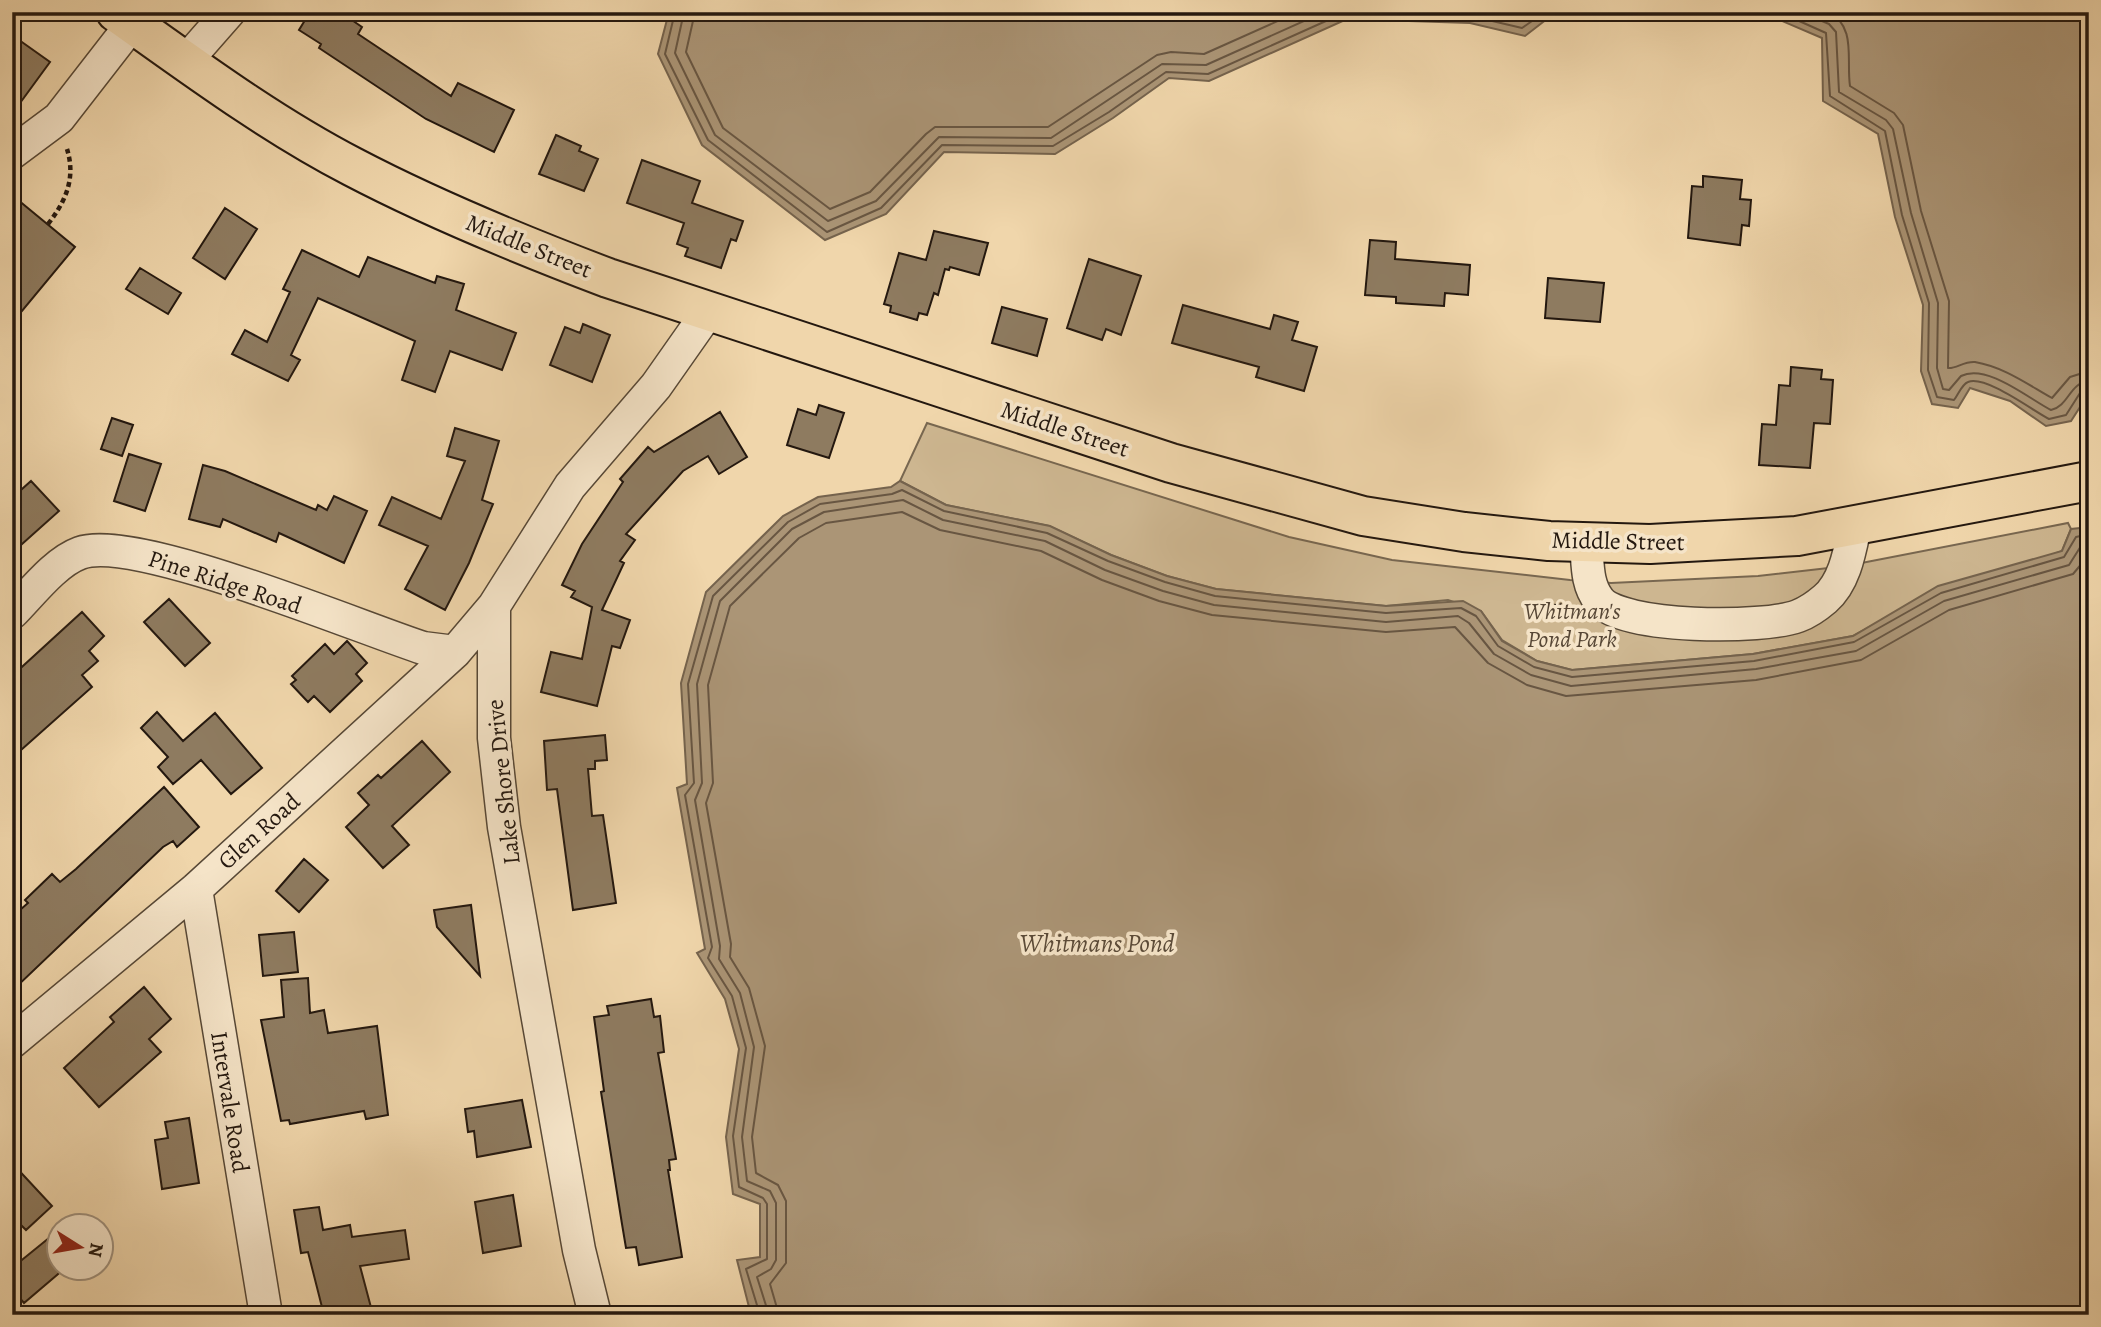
<svg xmlns="http://www.w3.org/2000/svg" width="2101" height="1327" font-family="Alegreya,serif">
<style>
.green{fill:#cdb690;stroke:#786750;stroke-width:2}
.water{fill:#ab9576;stroke:#75634d;stroke-width:2}
.lines{fill:none;stroke-linecap:round;stroke-linejoin:round}
.shore{stroke:#685642;stroke-width:2}
.building{fill:#8e7b60;stroke:#24180f;stroke-width:2}
.minor-casing{stroke:#574836;stroke-width:35}
.major-casing{stroke:#24180f;stroke-width:42}
.path{stroke:#24180f;stroke-width:4.5;stroke-dasharray:5 3.5;stroke-linecap:butt}
.minor{stroke:#f5e4c8;stroke-width:32}
.major{stroke:#f0d6ab;stroke-width:38}
.labels{text-anchor:middle;dominant-baseline:central;stroke-width:7;stroke-linejoin:round;paint-order:stroke}
.street-label{font-size:24px;fill:#24180f;stroke:#f5e4c8}
.park-label{font-size:24px;font-style:italic;fill:#574736;stroke:#f5e4c8}
.water-label{font-size:26px;font-style:italic;fill:#5a4a38;stroke:#f5e4c8}
</style>
<rect width="100%" height="100%" fill="#f0d6ab"/>
<filter id="stains"><feTurbulence type="fractalNoise" baseFrequency=".00286" numOctaves="4"/><feColorMatrix values="0 0 0 0 .2 0 0 0 0 .09 0 0 0 0 .02 0 0 0 .5 -.17"/></filter>
<radialGradient id="worn" r=".72"><stop offset=".6" stop-color="#630" stop-opacity="0"/><stop offset="1" stop-color="#630" stop-opacity=".3"/></radialGradient>
<path class="green" d="M 927,423 L 1289,537 L 1392,560 L 1570,580 L 1611,583 L 1758,576 L 1846,566 L 2068,523 L 2071,529 L 2062,551 L 1888,617 L 1853,636 L 1753,654 L 1572,670 L 1537,661 L 1502,640 L 1481,611 L 1448,600 L 1386,606 L 1216,589 L 1167,576 L 1111,555 L 1049,526 L 946,505 L 900,481 Z"/>
<path class="water" d="M 669,12 L 1556,12 L 1525,36 L 1470,23 L 1347,19 L 1209,81 L 1169,78 L 1113,118 L 1055,154 L 944,152 L 886,214 L 825,240 L 702,145 L 658,54 Z
M 1761,12 L 2089,12 L 2089,393 L 2071,421 L 2046,426 L 2010,401 L 1970,388 L 1958,408 L 1932,404 L 1921,371 L 1923,305 L 1895,217 L 1878,134 L 1823,101 L 1822,38 Z
M 900,481 L 946,505 L 1050,526 L 1111,555 L 1167,576 L 1216,589 L 1386,606 L 1463,601 L 1481,611 L 1502,641 L 1537,661 L 1572,670 L 1753,654 L 1853,636 L 1938,586 L 2062,551 L 2071,529 L 2089,527 L 2089,1315 L 755,1315 L 749,1307 L 737,1260 L 760,1257 L 760,1204 L 733,1194 L 726,1137 L 739,1049 L 725,999 L 697,953 L 705,949 L 677,788 L 687,784 L 681,683 L 706,592 L 783,516 L 818,497 L 891,487 Z"/>
<g class="lines">
<path class="shore" d="M 675,12 L 665,54 L 708,140 L 827,232 L 881,208 L 942,145 L 1053,146 L 1109,112 L 1166,72 L 1208,74 L 1346,12
M 684,12 L 675,53 L 715,135 L 828,221 L 876,201 L 939,137 L 1051,138 L 1162,64 L 1206,65 L 1324,12
M 695,12 L 686,52 L 723,128 L 830,209 L 870,192 L 926,134 L 935,127 L 1048,127 L 1157,55 L 1171,52 L 1204,54 L 1298,12
M 1348,12 L 1471,16 L 1522,28 L 1545,12
M 1779,12 L 1826,33 L 1830,96 L 1885,131 L 1902,215 L 1929,303 L 1928,370 L 1937,397 L 1954,400 C 1958,395 1962,384 1968,382 C 1986,375 2033,411 2049,419 L 2066,415 L 2080,393 L 2089,390
M 1801,12 L 1829,24 L 1836,32 L 1839,92 L 1886,120 L 1893,129 L 1911,213 L 1938,303 L 1937,368 L 1943,389 L 1949,390 L 1961,376 C 1987,363 2029,399 2051,410 C 2069,406 2069,383 2089,381
M 1828,12 C 1857,26 1846,60 1850,86 L 1894,113 L 1903,125 L 1921,211 L 1949,301 L 1948,368 C 1956,369 1964,361 1975,362 C 2004,367 2027,384 2052,398 L 2070,377 L 2089,371
M 760,1315 L 746,1269 L 767,1259 L 767,1204 L 763,1198 L 739,1187 L 733,1136 L 746,1048 L 732,996 L 708,958 L 712,947 L 685,795 L 694,783 L 688,684 L 713,596 L 788,522 L 820,504 L 892,494 L 902,490 L 944,511 L 1047,533 L 1108,561 L 1165,582 L 1215,596 L 1386,613 L 1461,608 L 1476,616 L 1498,646 L 1534,667 L 1572,677 L 1754,661 L 1854,642 L 1941,593 L 2064,557 L 2076,537 L 2089,534
M 769,1315 L 757,1277 L 771,1269 L 776,1260 L 776,1203 L 770,1191 L 747,1181 L 742,1137 L 754,1047 L 740,993 L 719,959 L 720,946 L 695,800 L 702,783 L 697,684 L 720,601 L 792,529 L 824,512 L 903,500 L 943,520 L 1045,541 L 1105,570 L 1163,591 L 1214,605 L 1386,622 L 1458,616 L 1469,623 L 1494,654 L 1531,675 L 1571,686 L 1756,669 L 1856,651 L 1944,601 L 2069,565 L 2081,546 L 2089,543
M 779,1315 L 770,1284 L 786,1263 L 786,1201 L 778,1185 L 756,1173 L 752,1137 L 765,1046 L 749,988 L 730,957 L 731,944 L 706,803 L 713,783 L 708,685 L 730,606 L 799,538 L 826,523 L 902,512 L 940,530 L 1041,551 L 1102,580 L 1159,601 L 1212,615 L 1386,632 L 1455,627 L 1488,663 L 1527,685 L 1566,696 L 1756,680 L 1861,660 L 1949,610 L 2073,574 L 2089,555"/>
</g>
<path class="building" d="M 310,12 L 340,12 L 362,27 L 358,34 L 451,96 L 458,83 L 514,110 L 494,152 L 426,119 L 319,48 L 321,44 L 299,30 Z
M 12,35 L 50,62 L 12,114 Z
M 556,135 L 581,146 L 579,151 L 598,159 L 584,191 L 539,174 Z
M 642,160 L 700,181 L 692,203 L 743,221 L 736,241 L 731,239 L 721,268 L 685,256 L 688,248 L 677,244 L 684,223 L 627,203 Z
M 1703,176 L 1742,180 L 1740,199 L 1751,200 L 1749,226 L 1742,225 L 1740,245 L 1688,238 L 1692,186 L 1703,187 Z
M 12,195 L 75,247 L 12,323 Z
M 225,208 L 257,229 L 225,279 L 193,258 Z
M 934,231 L 988,243 L 979,275 L 950,267 L 949,270 L 945,269 L 938,295 L 934,293 L 927,315 L 919,313 L 917,320 L 890,312 L 891,306 L 884,304 L 899,253 L 926,260 Z
M 1370,240 L 1396,242 L 1395,259 L 1470,265 L 1468,295 L 1445,293 L 1444,306 L 1396,303 L 1396,297 L 1365,295 Z
M 302,250 L 359,277 L 368,257 L 435,283 L 437,276 L 464,284 L 456,310 L 516,333 L 502,370 L 450,351 L 435,392 L 402,380 L 415,341 L 318,298 L 291,355 L 300,360 L 288,381 L 232,354 L 245,330 L 267,342 L 290,292 L 283,289 Z
M 1089,259 L 1141,276 L 1121,335 L 1106,329 L 1102,340 L 1067,328 Z
M 140,268 L 181,293 L 168,314 L 126,289 Z
M 1548,278 L 1604,283 L 1600,322 L 1545,318 Z
M 1183,305 L 1270,329 L 1274,315 L 1298,322 L 1292,340 L 1317,347 L 1304,391 L 1256,377 L 1259,367 L 1172,343 Z
M 1002,307 L 1047,319 L 1037,356 L 992,343 Z
M 583,324 L 610,335 L 592,382 L 550,365 L 565,327 L 580,333 Z
M 1791,367 L 1822,370 L 1821,379 L 1833,380 L 1830,424 L 1814,423 L 1810,468 L 1759,465 L 1762,424 L 1776,425 L 1779,385 L 1790,386 Z
M 819,405 L 844,413 L 829,458 L 787,445 L 798,409 L 816,415 Z
M 720,412 L 747,457 L 719,474 L 708,456 L 683,471 L 626,534 L 635,540 L 620,561 L 624,563 L 602,610 L 630,620 L 620,648 L 612,646 L 597,706 L 541,692 L 551,652 L 582,659 L 592,607 L 571,597 L 575,591 L 562,585 L 582,544 L 623,482 L 620,479 L 648,447 L 654,452 Z
M 112,418 L 133,425 L 122,456 L 101,449 Z
M 455,428 L 499,441 L 482,500 L 493,504 L 469,563 L 445,610 L 405,589 L 428,546 L 379,525 L 392,497 L 441,519 L 465,461 L 447,456 Z
M 129,454 L 161,464 L 145,511 L 114,501 Z
M 203,465 L 225,471 L 316,510 L 318,505 L 327,510 L 334,496 L 367,511 L 344,563 L 279,533 L 276,542 L 223,519 L 220,527 L 189,519 Z
M 31,481 L 59,511 L 12,553 L 12,498 Z
M 169,599 L 210,643 L 185,666 L 144,622 Z
M 82,612 L 104,636 L 89,651 L 98,661 L 82,675 L 92,687 L 12,758 L 12,676 Z
M 347,641 L 367,663 L 356,674 L 362,681 L 330,712 L 314,696 L 308,702 L 291,684 L 296,680 L 292,676 L 325,644 L 334,654 Z
M 157,712 L 183,741 L 215,713 L 262,768 L 231,794 L 201,760 L 173,784 L 158,767 L 168,757 L 141,728 Z
M 605,735 L 607,760 L 595,761 L 595,769 L 588,769 L 592,816 L 603,815 L 616,903 L 573,910 L 557,789 L 547,790 L 544,741 Z
M 422,741 L 450,772 L 392,826 L 409,845 L 383,868 L 346,827 L 369,805 L 358,793 L 378,775 L 381,778 Z
M 164,787 L 199,827 L 177,847 L 173,841 L 163,847 L 12,991 L 12,917 L 28,903 L 25,900 L 52,874 L 60,882 L 76,869 Z
M 304,859 L 328,880 L 299,912 L 276,891 Z
M 471,905 L 480,976 L 437,927 L 434,910 Z
M 294,932 L 298,972 L 263,976 L 259,935 Z
M 308,978 L 310,1013 L 324,1010 L 328,1033 L 377,1026 L 388,1115 L 366,1119 L 364,1111 L 290,1124 L 289,1120 L 281,1121 L 261,1020 L 284,1017 L 281,980 Z
M 144,987 L 171,1019 L 149,1039 L 161,1052 L 99,1107 L 64,1068 L 114,1022 L 110,1017 Z
M 651,999 L 654,1017 L 660,1016 L 664,1052 L 658,1053 L 676,1159 L 669,1160 L 670,1170 L 668,1170 L 682,1257 L 639,1265 L 636,1247 L 626,1248 L 622,1224 L 601,1092 L 604,1091 L 594,1017 L 609,1015 L 607,1006 Z
M 522,1100 L 531,1147 L 477,1157 L 474,1131 L 468,1132 L 465,1109 Z
M 189,1118 L 199,1183 L 162,1189 L 155,1140 L 168,1138 L 165,1122 Z
M 12,1163 L 52,1206 L 26,1230 L 12,1216 Z
M 513,1195 L 521,1246 L 483,1253 L 475,1202 Z
M 319,1207 L 323,1230 L 350,1225 L 352,1237 L 405,1230 L 409,1259 L 360,1266 L 373,1315 L 324,1315 L 308,1252 L 301,1253 L 294,1210 Z
M 60,1229 L 60,1268 L 64,1269 L 24,1303 L 12,1289 L 12,1268 Z"/>
<g class="lines">
<defs>
<path id="minor" d="M 186,61 L 229,12
M 12,153 L 59,118 L 132,24
M 1586,543 C 1588,562 1586,584 1599,600 C 1621,629 1764,629 1798,616 C 1806,613 1818,605 1825,599 C 1845,582 1850,550 1855,526
M 12,613 C 31,594 55,562 80,553 C 134,533 358,627 423,648 L 455,652
M 196,889 L 266,1315
M 12,1042 L 196,889 L 455,652 L 494,606
M 595,1315 L 579,1250 L 504,827 L 494,738 L 494,606 L 570,486 L 656,386 L 708,312"/>
<path id="major" d="M 116,12 C 192,66 270,124 353,167 C 435,210 521,245 608,278 L 1171,463 L 1363,516 L 1464,532 L 1549,541 L 1650,544 L 1797,536 L 2089,481"/>
</defs>
<use href="#minor" class="minor-casing"/>
<use href="#major" class="major-casing"/>
<path class="path" d="M 48,224 C 66,201 76,178 67,149
M 1554,606 L 1567,607"/>
<use href="#minor" class="minor"/>
<use href="#major" class="major"/>
</g>
<g class="labels">
<g class="street-label">
<text transform="translate(529 246) rotate(22)">Middle Street</text>
<text transform="translate(1065 429) rotate(18)">Middle Street</text>
<text transform="translate(1618 541) rotate(1)">Middle Street</text>
<text transform="translate(225 582) rotate(18)">Pine Ridge Road</text>
<text transform="translate(503 782) rotate(-96)">Lake Shore Drive</text>
<text transform="translate(259 831) rotate(-42)">Glen Road</text>
<text transform="translate(230 1102) rotate(81)">Intervale Road</text>
</g>
<g class="park-label">
<text x="1572" y="611">Whitman's<tspan x="1572" dy="28">Pond Park</tspan></text>
</g>
<g class="water-label">
<text x="1097" y="943">Whitmans Pond</text>
</g>
</g>
<rect width="2101" height="1327" fill="none" stroke="#f0d6ab" stroke-width="42"/>
<rect x="14" y="14" width="2073" height="1299" fill="none" stroke="#24180f" stroke-width="3.5"/>
<rect x="21" y="21" width="2059" height="1285" fill="none" stroke="#24180f" stroke-width="2"/>
<g transform="translate(80 1247) rotate(101)"><circle r="33" fill="#f5e4c8" stroke="#a1927e" stroke-width="2"/>
<path d="M0-5L12 26L0 18L-12 26Z" fill="#8f2418"/>
<text y="-10" font-size="19" font-weight="bold" text-anchor="middle" fill="#24180f">N</text>
</g>
<rect width="100%" height="100%" filter="url(#stains)"/>
<rect width="100%" height="100%" fill="url(#worn)"/>
</svg>
